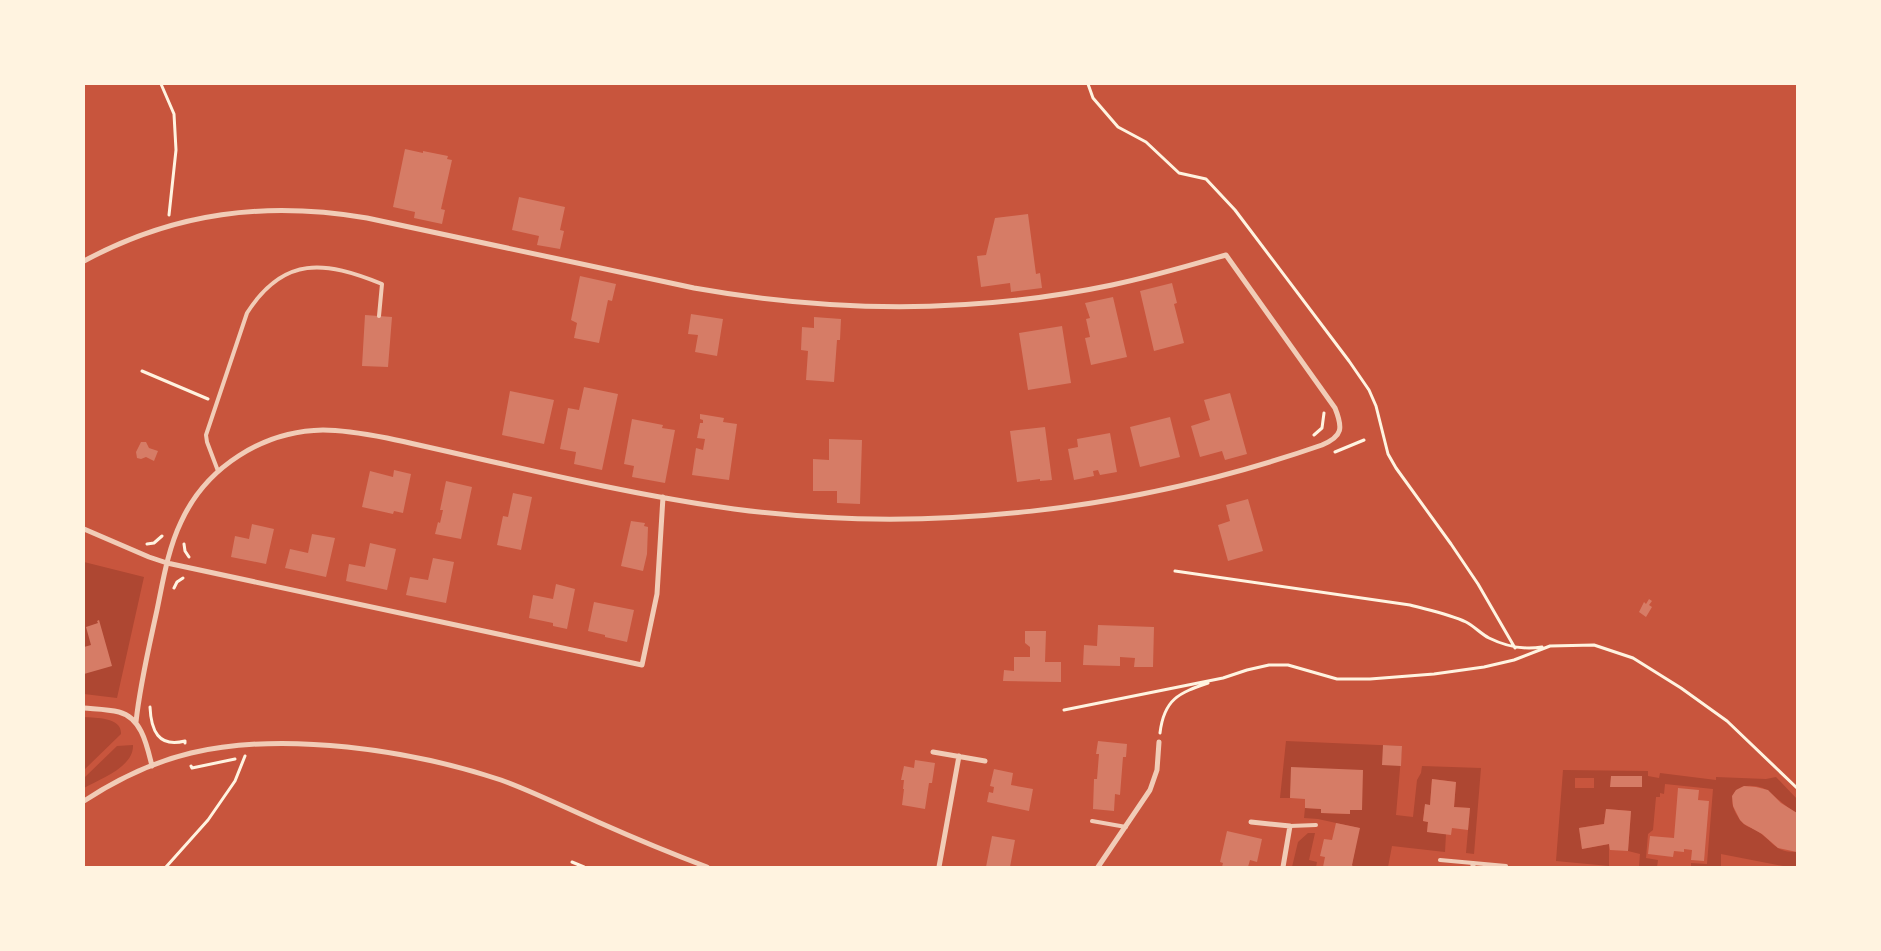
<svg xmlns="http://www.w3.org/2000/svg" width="1881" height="951" font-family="'IBM Plex Sans',sans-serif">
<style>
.green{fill:#ae4732;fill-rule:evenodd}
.building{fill:#d67c66}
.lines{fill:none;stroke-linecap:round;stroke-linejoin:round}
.path{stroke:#fff3e0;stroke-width:3}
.service{stroke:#f1ccb7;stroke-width:4}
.minor{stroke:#f1ccb7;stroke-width:5}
</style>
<rect width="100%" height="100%" fill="#c8553d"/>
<path class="green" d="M 84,562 L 144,577 L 117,698 L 84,694 Z
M 84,717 C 96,718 122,717 121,734 L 84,770 Z
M 1286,741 L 1402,746 L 1396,815 L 1413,817 L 1417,780 L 1421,773 L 1422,766 L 1481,768 L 1474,854 L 1466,853 L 1470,808 L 1454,807 L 1456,782 L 1432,779 L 1430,805 L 1425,805 L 1423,821 L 1428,822 L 1427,832 L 1446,834 L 1445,852 L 1392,846 L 1388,867 L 1353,867 L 1352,865 L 1359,828 L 1318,819 L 1304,818 L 1305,808 L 1321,809 L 1321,813 L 1350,814 L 1350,810 L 1292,767 L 1290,798 L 1280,798 Z
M 133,745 C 134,767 100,779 84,788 L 84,778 L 117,746 Z
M 1563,770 L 1648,771 L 1648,776 L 1659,778 L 1660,773 L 1716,780 L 1716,777 L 1766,779 L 1776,777 L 1797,799 L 1797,813 C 1784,807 1772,792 1763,788 C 1734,779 1723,799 1741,821 C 1745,826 1749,827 1754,829 C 1764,834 1770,843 1778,848 C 1784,852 1791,852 1797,852 L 1797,867 L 1788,867 L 1721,854 L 1721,867 L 1691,867 L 1691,863 L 1707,864 L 1713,789 L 1665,784 L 1664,794 L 1660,793 L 1660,797 L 1656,797 L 1653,830 L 1648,834 L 1646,858 L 1658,860 L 1657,867 L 1639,867 L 1640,854 L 1628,851 L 1631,811 L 1606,809 L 1604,824 L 1579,828 L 1582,849 L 1609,844 L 1609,866 L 1556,861 ZM 1575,778 L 1594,778 L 1594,788 L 1575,788 Z
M 1308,833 L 1315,833 L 1309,860 L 1317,862 L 1316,867 L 1292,867 L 1298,842 Z"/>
<path class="building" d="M 405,149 L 423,153 L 423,151 L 448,156 L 447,159 L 452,160 L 441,209 L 445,210 L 442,224 L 414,218 L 415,212 L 393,207 Z
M 519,197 L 565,207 L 560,230 L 564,231 L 560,249 L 537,245 L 539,236 L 512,230 Z
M 1028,214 L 1036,274 L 1040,273 L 1042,288 L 1011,292 L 1010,283 L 981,287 L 977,256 L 986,255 L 995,218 Z
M 580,276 L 616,284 L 612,301 L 608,300 L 599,343 L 574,338 L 577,323 L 571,320 Z
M 1172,283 L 1177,303 L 1174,304 L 1184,343 L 1154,351 L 1140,291 Z
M 1113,297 L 1127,357 L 1091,365 L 1085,338 L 1090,337 L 1086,319 L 1090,318 L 1085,303 Z
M 691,314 L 723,319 L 717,356 L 695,352 L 698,335 L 688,334 Z
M 365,315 L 392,317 L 388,367 L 362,366 Z
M 814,317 L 841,319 L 840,340 L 837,340 L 834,382 L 806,380 L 808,351 L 801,350 L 802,327 L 814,328 Z
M 1062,326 L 1071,383 L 1028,390 L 1019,333 Z
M 584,387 L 618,394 L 602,470 L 574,464 L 576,452 L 560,449 L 568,408 L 579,410 Z
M 510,391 L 554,400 L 544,444 L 502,435 Z
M 1230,393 L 1247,454 L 1225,460 L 1222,451 L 1200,457 L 1191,426 L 1210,420 L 1204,400 Z
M 700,414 L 724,418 L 723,422 L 737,424 L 729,480 L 692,475 L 696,448 L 703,450 L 705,439 L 697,438 L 700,423 L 703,423 L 703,420 L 700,419 Z
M 1170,417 L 1180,457 L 1140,467 L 1130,427 Z
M 632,419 L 663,425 L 662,428 L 675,430 L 665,483 L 632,477 L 634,466 L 624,464 Z
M 1045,427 L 1052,480 L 1040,481 L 1040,479 L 1017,482 L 1010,431 Z
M 1110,433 L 1117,472 L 1100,475 L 1098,470 L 1093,471 L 1094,476 L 1074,480 L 1068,449 L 1078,447 L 1077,439 Z
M 829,439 L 862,440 L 860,504 L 837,503 L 837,491 L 813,491 L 813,459 L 829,460 Z
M 141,442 L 146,442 L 149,448 L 158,451 L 154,461 L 146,457 L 141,459 L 137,458 L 136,452 Z
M 394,470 L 411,474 L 403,513 L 394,511 L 393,514 L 362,507 L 370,471 L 393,477 Z
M 446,481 L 472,487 L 461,539 L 435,534 L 438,522 L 440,523 L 443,510 L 440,510 Z
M 513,493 L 532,497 L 521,550 L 497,545 L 503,516 L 508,517 Z
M 1248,499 L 1263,551 L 1228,561 L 1218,525 L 1230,521 L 1226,505 Z
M 631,521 L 645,523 L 644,526 L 648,527 L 647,554 L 643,571 L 621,566 Z
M 252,524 L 274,529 L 266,564 L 231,557 L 235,536 L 249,539 Z
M 312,534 L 335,538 L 326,577 L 285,568 L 290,549 L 308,553 Z
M 370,543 L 396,549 L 387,590 L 346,581 L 349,564 L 365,567 Z
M 433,558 L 454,562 L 446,603 L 406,595 L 410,577 L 428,580 Z
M 556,584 L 575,589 L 567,629 L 553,626 L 553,623 L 529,618 L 533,595 L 553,599 Z
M 1649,599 L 1652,601 L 1649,605 L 1652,607 L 1646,617 L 1639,612 L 1644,602 L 1646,604 Z
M 594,602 L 634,610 L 627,642 L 605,637 L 605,635 L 588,631 Z
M 99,620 L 112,666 L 84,674 L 84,647 L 91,645 L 86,627 L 98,623 L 97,621 Z
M 1098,625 L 1154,627 L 1153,667 L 1134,667 L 1135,658 L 1120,657 L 1120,666 L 1083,665 L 1084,645 L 1097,646 Z
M 1025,631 L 1046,631 L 1045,662 L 1061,662 L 1061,682 L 1003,681 L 1004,670 L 1014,671 L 1014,657 L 1030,657 L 1030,647 L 1025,643 Z
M 1098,741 L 1127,744 L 1126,757 L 1123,757 L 1120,795 L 1115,794 L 1114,811 L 1093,809 L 1094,779 L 1097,779 L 1099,754 L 1096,754 Z
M 1383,745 L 1402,746 L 1401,766 L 1382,765 Z
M 915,760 L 935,763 L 932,783 L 929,783 L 925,809 L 902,805 L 904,789 L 903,789 L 904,780 L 901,780 L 904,766 L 914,768 Z
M 1291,767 L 1363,770 L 1362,810 L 1350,810 L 1350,814 L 1321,813 L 1321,809 L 1305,808 L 1305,799 L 1290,798 Z
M 994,769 L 1013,773 L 1011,785 L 1033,789 L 1029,811 L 987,802 L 989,792 L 993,793 L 994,787 L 990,786 Z
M 1611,776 L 1642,776 L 1642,787 L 1610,787 Z
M 1432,779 L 1456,782 L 1454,807 L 1470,808 L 1468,830 L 1452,828 L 1451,835 L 1427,832 L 1428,822 L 1423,821 L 1425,804 L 1430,805 Z
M 1744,786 L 1756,787 L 1768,790 L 1781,803 L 1797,813 L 1797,852 L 1778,848 L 1762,834 L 1744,824 L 1740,820 L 1733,806 L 1732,796 L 1736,790 Z
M 1678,788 L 1699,790 L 1698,800 L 1709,801 L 1704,861 L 1691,860 L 1692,850 L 1684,849 L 1684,852 L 1674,851 L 1673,857 L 1648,854 L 1650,836 L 1674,838 Z
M 1606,809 L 1631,811 L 1628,851 L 1610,850 L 1609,844 L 1582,849 L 1579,828 L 1604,824 Z
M 1336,823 L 1360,828 L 1352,865 L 1353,867 L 1323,867 L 1325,857 L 1320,856 L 1324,839 L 1332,840 Z
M 1227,831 L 1262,839 L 1257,862 L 1250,860 L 1248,867 L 1222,867 L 1223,863 L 1220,862 Z
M 992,836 L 1015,840 L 1010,867 L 986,867 Z"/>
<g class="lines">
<path class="path" d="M 161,84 L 174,114 L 176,150 L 169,215
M 1088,84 L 1093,98 L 1118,127 L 1146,142 L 1179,173 L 1206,179 L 1235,210 L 1349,361 L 1369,390 L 1376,406 L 1388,454 L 1396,468 L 1451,544 L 1478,584 L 1515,648
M 142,371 L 208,399
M 1314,435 L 1322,428 L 1324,413
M 1335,452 L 1364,440
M 147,544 L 154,543 L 162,536
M 184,544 L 185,551 L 189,557
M 1175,571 L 1410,605 C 1428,610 1449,614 1466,622 C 1474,626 1481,634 1489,638 C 1507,647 1523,650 1542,647
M 174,588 L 177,582 L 183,578
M 150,707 C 151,730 158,748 185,741 L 185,743
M 1064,710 L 1223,678 L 1247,670 L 1269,665 L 1288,665 L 1337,679 L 1370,679 L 1434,674 L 1484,667 L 1514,660 L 1550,646 L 1594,645 L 1633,658 L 1681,688 L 1727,721 L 1797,788
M 1160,733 C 1164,699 1179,693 1208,683
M 191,766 L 192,768 L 235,759
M 572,862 L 584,867
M 166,867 L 208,820 L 235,781 L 245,756"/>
<path class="service" d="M 218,471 L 207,442 L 206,435 L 247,313 C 284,255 325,261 382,284 L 379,316
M 1092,821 L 1126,827
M 1290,826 L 1316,825
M 1440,860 L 1506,866"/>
<path class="minor" d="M 84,261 C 175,212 266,201 367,218 L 694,288 C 834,313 973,314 1112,285 C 1151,277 1188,266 1226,255 L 1335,408 C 1343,428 1343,436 1322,445 C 1135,510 931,535 734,509 C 618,493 502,463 387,438 C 366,434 345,430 323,430 C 263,431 206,467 181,522 C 168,549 163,581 157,610 C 149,647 140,684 136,722
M 84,529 L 149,557 L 167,563 L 642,665 L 657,594 L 663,497
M 84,708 C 95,709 108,709 119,712 C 142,718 147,746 152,766
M 933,752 L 985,761
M 84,801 C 116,780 153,762 191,753 C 284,731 411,750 501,780 C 534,792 566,808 598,822 C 634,838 670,853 707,867
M 1251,822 L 1290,826 L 1283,867
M 939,867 L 959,756
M 1098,867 L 1150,790 L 1157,770 L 1159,742
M 1473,867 L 1473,864"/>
</g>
<rect width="1881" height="951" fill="none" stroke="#fff3e0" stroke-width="170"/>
</svg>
